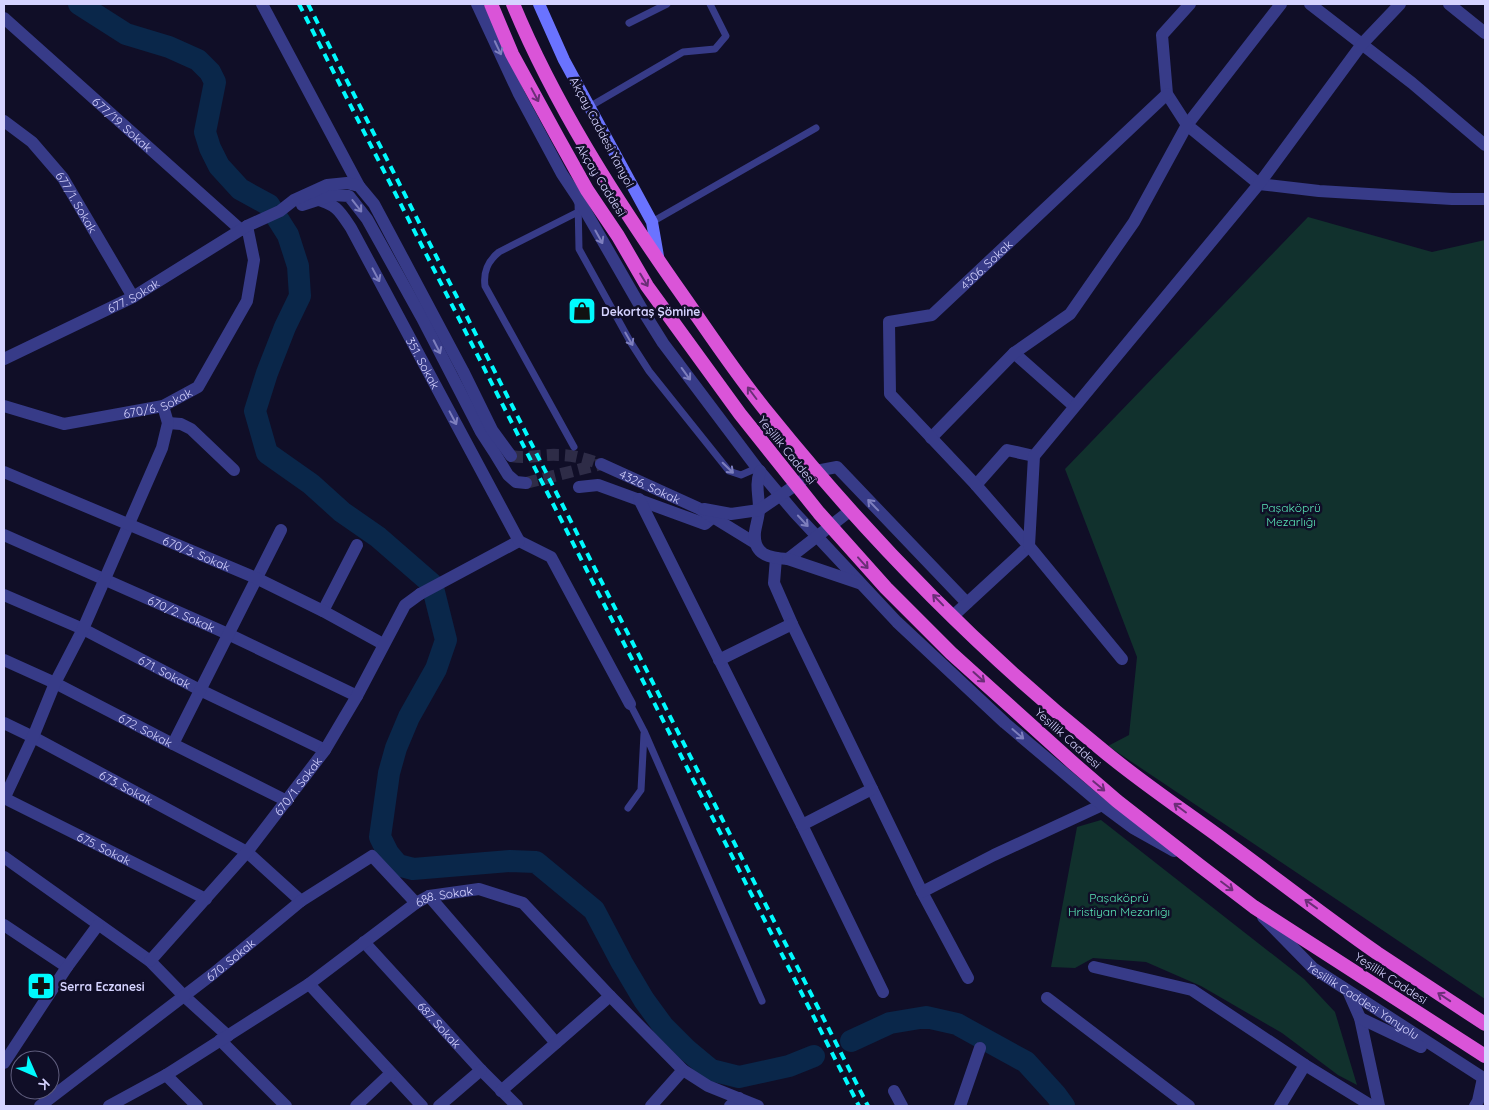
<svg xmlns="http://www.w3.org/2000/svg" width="1489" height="1110" font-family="Quicksand,sans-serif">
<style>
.green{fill:#11312d}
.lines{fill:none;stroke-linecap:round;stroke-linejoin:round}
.river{stroke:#0a274a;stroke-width:22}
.tertiary-tunnel{stroke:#2e2c47;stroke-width:12;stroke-dasharray:12 6;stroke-linecap:butt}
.service{stroke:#373b88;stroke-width:7}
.minor{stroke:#373b88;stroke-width:12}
.tertiary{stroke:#373b88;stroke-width:12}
.secondary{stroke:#6a73ff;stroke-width:12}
.trunk{stroke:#da54d8;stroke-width:14}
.rail{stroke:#00fafe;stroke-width:4;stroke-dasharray:8 6;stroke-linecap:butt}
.oneway{stroke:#7e7fbe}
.oneway2{stroke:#6b2e77}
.labels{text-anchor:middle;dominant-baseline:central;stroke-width:5;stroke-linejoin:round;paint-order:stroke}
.street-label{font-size:12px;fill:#d5d3ff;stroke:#100e27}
.poi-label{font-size:12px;font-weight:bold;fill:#d5d3ff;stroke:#100e27;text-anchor:start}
.park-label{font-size:12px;fill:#5ae5b6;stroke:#100e27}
</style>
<rect width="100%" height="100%" fill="#100e27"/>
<path class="green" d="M 1308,217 L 1432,252 L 1485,240 L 1485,999 L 1108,746 L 1129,735 L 1137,657 L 1065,469 Z
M 1101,820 L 1304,979 L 1335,1012 L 1357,1085 L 1338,1075 L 1282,1033 L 1201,986 L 1146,962 L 1093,958 L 1075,968 L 1051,967 L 1077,827 Z"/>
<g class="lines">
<path class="river" d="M 79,4 L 126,34 L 169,47 L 198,60 L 210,72 L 215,82 L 205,132 L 210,148 L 219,166 L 240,189 L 269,205 L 288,235 L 298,266 L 300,296 L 285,327 L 267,373 L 255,411 L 267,453 L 311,484 L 342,512 L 378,537 L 432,584 L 446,640 L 436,669 L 409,717 L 396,748 L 389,773 L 380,837 L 388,853 L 398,865 L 413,869 L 510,861 L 536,862 L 594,910 L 622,963 L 644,1000 L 663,1026 L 687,1050 L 711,1070 L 739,1077 L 789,1066 L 814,1056
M 851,1041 L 890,1023 L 926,1017 L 957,1024 L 1026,1062 L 1056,1095 L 1064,1106"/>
<path class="tertiary-tunnel" d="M 511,456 C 528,459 542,454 558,455 C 574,455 586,459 601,464
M 526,483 L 601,464"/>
<path class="service" d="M 629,23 L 667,4
M 589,107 L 683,52 L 715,49 L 726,36 L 710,4
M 578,201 L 579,249 L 631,343 L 649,371 L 729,471 L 741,475 L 757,468
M 652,222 L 816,128
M 574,447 L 485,286 C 483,271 488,261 499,252 L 578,212
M 630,704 L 644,731 L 762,1001
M 628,808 L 641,790 L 644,734"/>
<g class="minor">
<path d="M 1281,4 L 1187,125 L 1259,184 L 1319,191 L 1452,199 L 1485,199"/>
<path d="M 1310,4 L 1412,83 L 1485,145"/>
<path d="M 1449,4 L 1485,33"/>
<path id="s1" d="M 4,121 L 32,142 L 63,178 L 133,297"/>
<path d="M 1014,353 L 1074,406"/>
<path id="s2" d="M 4,406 L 64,424 L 163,406 L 198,387 L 247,301 L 254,260 L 247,226"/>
<path d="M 168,423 L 181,424 L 191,429 L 234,470"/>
<path d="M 931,438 L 1014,353 L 1070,314 L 1134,222 L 1187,125 L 1167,94 L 1162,35 L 1190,4"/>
<path d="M 816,471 L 837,467 L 967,603"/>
<path d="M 976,485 L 1007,450 L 1034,456"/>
<path d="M 579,487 L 598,485 L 705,524 L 712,518"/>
<path d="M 639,499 L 802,825 L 883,992"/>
<path id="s3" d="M 4,535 L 228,634 L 357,696"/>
<path d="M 776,558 L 774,583 L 792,624 L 922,892 L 968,978"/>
<path d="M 420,594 L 519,541 L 551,557 L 630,704"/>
<path id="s4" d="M 4,595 L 83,629 L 200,690 L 325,750"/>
<path d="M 323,611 L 357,545"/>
<path id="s5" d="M 953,616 L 1029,546 L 976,485 L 890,394 L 889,322 L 932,315 L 1167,94"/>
<path d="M 1122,659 L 1029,546 L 1034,456 L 1259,184 L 1362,44 L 1400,4"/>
<path id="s6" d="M 4,660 L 55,683 L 173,744 L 287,801"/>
<path d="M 719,660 L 792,624"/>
<path id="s7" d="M 4,723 L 33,737 L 247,852 L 301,901"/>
<path d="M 173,744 L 281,530"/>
<path id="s8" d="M 4,798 L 206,899"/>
<path d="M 4,799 L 33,737 L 55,683 L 83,629 L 162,448 L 168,423 L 163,406"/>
<path d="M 802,825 L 872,789"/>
<path d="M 4,857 L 150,961 L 184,996 L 228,1036"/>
<path d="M 922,892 L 994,855 L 1102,805"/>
<path d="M 429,896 L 556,1043"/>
<path id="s9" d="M 1263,917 L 1313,968 L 1485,1079"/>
<path d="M 4,925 L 67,967"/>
<path id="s10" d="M 364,942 L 481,1070 L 517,1106"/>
<path d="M 1094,967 L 1192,990 L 1305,1065 L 1372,1106"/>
<path d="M 309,984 L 422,1106"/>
<path d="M 1349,993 L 1360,1018 L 1379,1106"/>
<path d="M 1047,998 L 1189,1106"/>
<path d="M 1360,1018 L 1421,1047"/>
<path d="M 220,1040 L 286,1106"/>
<path d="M 4,1063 L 67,967 L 98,925"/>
<path d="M 166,1075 L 197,1106"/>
<path d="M 501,1091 L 610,996"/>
<path id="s11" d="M 40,1106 L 214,973 L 301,901 L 372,856 L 416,903"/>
<path d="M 356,1106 L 391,1073"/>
<path d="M 439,1106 L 481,1070"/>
<path d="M 651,1106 L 683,1070"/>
<path d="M 730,1106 L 739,1098"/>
<path d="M 960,1106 L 980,1048"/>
<path d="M 1280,1106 L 1305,1065"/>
<path d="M 1475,1106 L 1478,1101 L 1483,1078"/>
</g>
<g class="tertiary">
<path d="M 262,4 L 359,186"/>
<path d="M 477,4 L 519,94 L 562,174 L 578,198 L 643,311 L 663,343 L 757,468 L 795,513 L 897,622 L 1005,723 L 1102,805 L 1133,828 L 1174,851"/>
<path id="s12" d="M 4,18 L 241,230"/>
<path id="s13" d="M 315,199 C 337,205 339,210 351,228 L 519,541"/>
<path d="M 302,205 L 333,195 L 349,196 L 367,219 L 422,318 L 481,432 L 494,452 L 508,475 L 516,482 L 526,483"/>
<path id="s14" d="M 4,359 L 133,297 L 247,226 L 280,211 L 294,200 L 327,185 L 347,183 L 359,186 L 374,204 L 463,371 L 492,430 L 511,456"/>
<path id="s15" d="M 601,464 L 698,508 L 755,543"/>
<path d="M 760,471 C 755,486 759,494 759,509 C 759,517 756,524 755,532 C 753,555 769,558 788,559 L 851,510"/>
<path id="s16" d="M 4,472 L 256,578 L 323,611 L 383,644"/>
<path d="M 704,509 L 731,514 L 759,510 L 816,471"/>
<path d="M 788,559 L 859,583"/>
<path id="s17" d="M 150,961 L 247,852 L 325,750 L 357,696 L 405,605 L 420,594"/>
<path d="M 894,1091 L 902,1106"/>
<path id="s18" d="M 109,1106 L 166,1075 L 309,984 L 416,903 L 429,896 L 479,889 L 523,903 L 610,996 L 683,1070 L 708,1086 L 758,1106"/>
</g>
<path class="secondary" d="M 539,4 L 564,60 L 652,222 L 659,262"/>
<path class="trunk" d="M 491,4 L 512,54 L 558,138 L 587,190 L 618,236 L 647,286 L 740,414 L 819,513 L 886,588 L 951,653 L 1073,763 L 1117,801 L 1199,865 L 1254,907 L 1485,1056
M 513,4 C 554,103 613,195 674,283 C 706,328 736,375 771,417 C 868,537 980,651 1100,748 C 1138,780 1180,808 1221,838 C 1273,876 1324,916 1377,953 C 1413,977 1449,1000 1485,1024"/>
<path class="rail" d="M 299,4 L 859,1106
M 308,4 L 868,1106"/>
</g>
<defs><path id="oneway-shaft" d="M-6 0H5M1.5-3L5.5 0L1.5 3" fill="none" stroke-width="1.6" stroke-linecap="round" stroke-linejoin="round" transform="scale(1.25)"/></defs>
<g class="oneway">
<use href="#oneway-shaft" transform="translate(498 48) rotate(65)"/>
<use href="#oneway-shaft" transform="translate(357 206) rotate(52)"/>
<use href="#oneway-shaft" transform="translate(599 237) rotate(61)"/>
<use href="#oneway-shaft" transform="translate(376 275) rotate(62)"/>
<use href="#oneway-shaft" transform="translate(629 339) rotate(60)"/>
<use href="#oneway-shaft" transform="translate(437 347) rotate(63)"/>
<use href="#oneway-shaft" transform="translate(686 374) rotate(54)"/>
<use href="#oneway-shaft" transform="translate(453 418) rotate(62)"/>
<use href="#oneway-shaft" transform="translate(728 468) rotate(44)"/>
<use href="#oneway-shaft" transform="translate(873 505) rotate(-134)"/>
<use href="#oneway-shaft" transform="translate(803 521) rotate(47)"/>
<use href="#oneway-shaft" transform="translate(1018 734) rotate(41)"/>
</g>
<g class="oneway2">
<use href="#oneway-shaft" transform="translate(535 95) rotate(62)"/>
<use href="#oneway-shaft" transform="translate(644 280) rotate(59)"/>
<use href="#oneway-shaft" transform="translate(752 393) rotate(-127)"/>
<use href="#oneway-shaft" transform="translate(863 563) rotate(48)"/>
<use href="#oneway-shaft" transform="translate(938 600) rotate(-134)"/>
<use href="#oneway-shaft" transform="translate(979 677) rotate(42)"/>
<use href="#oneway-shaft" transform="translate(1099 786) rotate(40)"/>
<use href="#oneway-shaft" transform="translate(1180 808) rotate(-143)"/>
<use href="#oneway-shaft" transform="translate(1227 886) rotate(37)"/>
<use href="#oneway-shaft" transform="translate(1311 904) rotate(-144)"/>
<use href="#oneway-shaft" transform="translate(1444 997) rotate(-146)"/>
</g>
<defs>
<symbol id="shop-square" viewBox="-11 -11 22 22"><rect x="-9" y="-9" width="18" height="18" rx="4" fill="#00fafe" stroke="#100e27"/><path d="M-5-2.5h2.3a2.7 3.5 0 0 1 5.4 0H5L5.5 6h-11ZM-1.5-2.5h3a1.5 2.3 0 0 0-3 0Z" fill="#111"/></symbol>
<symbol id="pharmacy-square" viewBox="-11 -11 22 22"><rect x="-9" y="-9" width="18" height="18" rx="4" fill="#00fafe" stroke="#100e27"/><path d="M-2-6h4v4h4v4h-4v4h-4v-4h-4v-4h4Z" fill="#111"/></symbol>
</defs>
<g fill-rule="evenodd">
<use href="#shop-square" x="566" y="295" width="32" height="32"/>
<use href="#pharmacy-square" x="25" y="970" width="32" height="32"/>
</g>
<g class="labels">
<g class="street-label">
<text stroke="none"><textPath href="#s12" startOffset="159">677/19. Sokak</textPath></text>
<text transform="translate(602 132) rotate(62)">Akçay Caddesi Yanyol</text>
<text transform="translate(601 180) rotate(58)">Akçay Caddesi</text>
<text stroke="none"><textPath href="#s1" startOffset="110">677/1. Sokak</textPath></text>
<text stroke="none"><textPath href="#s5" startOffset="499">4306. Sokak</textPath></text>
<text stroke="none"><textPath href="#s14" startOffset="144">677. Sokak</textPath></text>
<text stroke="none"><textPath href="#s13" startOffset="201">351. Sokak</textPath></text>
<text stroke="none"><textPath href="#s2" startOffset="159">670/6. Sokak</textPath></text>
<text transform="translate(787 450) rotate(51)">Yeşillik Caddesi</text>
<text stroke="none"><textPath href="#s15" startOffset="54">4326. Sokak</textPath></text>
<text stroke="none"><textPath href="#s16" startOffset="209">670/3. Sokak</textPath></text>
<text stroke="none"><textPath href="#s3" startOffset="194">670/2. Sokak</textPath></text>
<text stroke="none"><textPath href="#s4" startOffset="178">671. Sokak</textPath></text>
<text stroke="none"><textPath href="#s6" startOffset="158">672. Sokak</textPath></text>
<text transform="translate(1068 738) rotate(42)">Yeşillik Caddesi</text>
<text stroke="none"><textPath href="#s17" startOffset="229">670/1. Sokak</textPath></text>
<text stroke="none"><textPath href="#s7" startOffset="138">673. Sokak</textPath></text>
<text stroke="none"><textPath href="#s8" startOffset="112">675. Sokak</textPath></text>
<text stroke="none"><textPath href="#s18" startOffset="398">688. Sokak</textPath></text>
<text stroke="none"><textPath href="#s11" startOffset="240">670. Sokak</textPath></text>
<text transform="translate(1391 978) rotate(33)">Yeşillik Caddesi</text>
<text stroke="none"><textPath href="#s9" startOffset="131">Yeşillik Caddesi Yanyolu</textPath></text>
<text stroke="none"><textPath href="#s10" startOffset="112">687. Sokak</textPath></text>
</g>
<g class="poi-label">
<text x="601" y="311">Dekortaş Şömine</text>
<text x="60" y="986">Serra Eczanesi</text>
</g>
<g class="park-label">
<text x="1291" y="507">Paşaköprü<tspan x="1291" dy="14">Mezarlığı</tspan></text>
<text x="1119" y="897">Paşaköprü<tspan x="1119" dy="14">Hristiyan Mezarlığı</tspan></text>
</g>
</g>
<rect width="1489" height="1110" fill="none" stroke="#d5d3ff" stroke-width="10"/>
<g transform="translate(35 1075) rotate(135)"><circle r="24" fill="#100e27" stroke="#5f5d7d"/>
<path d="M0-4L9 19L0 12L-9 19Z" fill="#00fafe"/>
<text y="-8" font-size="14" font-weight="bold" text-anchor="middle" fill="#d5d3ff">K</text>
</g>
</svg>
